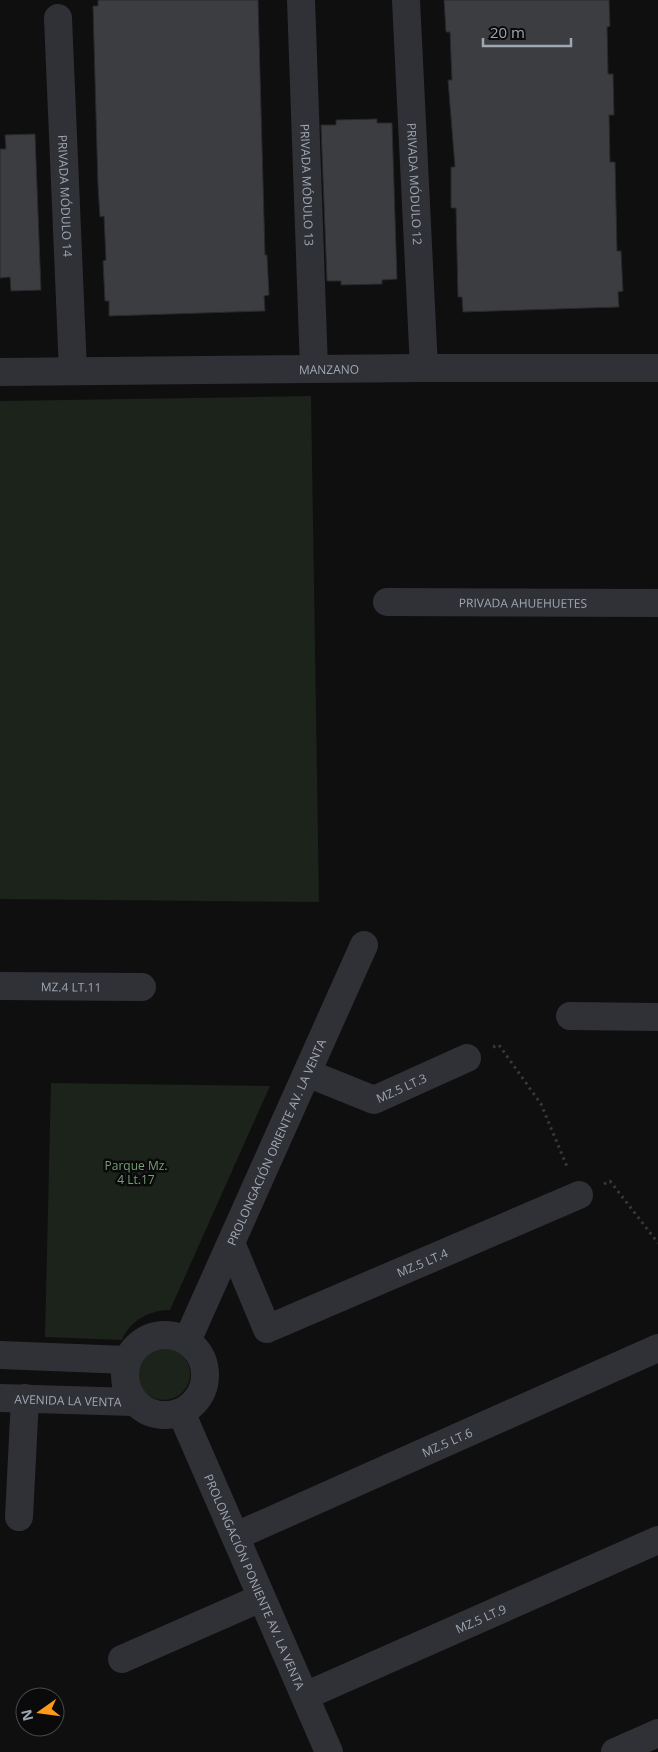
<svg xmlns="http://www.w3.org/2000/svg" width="658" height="1752" font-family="'Open Sans',sans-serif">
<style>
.green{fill:#1b231b}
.building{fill:#3b3d41;stroke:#29292d}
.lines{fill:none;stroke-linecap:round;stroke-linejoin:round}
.path{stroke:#36383d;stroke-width:3;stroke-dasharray:2.5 4;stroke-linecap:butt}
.minor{stroke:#303136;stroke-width:28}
.labels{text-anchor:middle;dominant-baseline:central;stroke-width:5;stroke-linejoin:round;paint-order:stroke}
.street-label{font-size:12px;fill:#9fa7b3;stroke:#0a0a0b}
.park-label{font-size:12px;fill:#769f74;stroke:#0a0a0b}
</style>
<rect width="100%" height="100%" fill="#0f0f10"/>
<path class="green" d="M 311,396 L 319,902 L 0,899 L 0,401 Z
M 51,1083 L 270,1086 L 170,1310 C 150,1310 130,1320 122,1340 L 45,1337 Z
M138 1374a26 26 0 1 1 52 0a26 26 0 1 1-52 0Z"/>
<path class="building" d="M 98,0 L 258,0 L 265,255 L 267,255 L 269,295 L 264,296 L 265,311 L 109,316 L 109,301 L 105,301 L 103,261 L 106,260 L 104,216 L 100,217 L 98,186 L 93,6 L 98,6 Z
M 444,0 L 609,0 L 610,26 L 607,27 L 608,74 L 613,74 L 614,115 L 609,115 L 610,162 L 615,162 L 617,251 L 621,251 L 623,291 L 618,292 L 619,307 L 463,312 L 462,297 L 458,297 L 456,208 L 451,208 L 451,167 L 455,167 L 448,80 L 452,80 L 450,32 L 446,32 Z
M 377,119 L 377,123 L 392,123 L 397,279 L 382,280 L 382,284 L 341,285 L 341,281 L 327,281 L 321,125 L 336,125 L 336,120 Z
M 35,134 L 41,290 L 11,291 L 10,277 L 0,278 L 0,149 L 6,149 L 5,135 Z"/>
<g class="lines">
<path class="path" d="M 493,1047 L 499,1045 L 541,1104 L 568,1169
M 604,1184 L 610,1181 L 658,1243"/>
<g class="minor">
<path id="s1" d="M 301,0 L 314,369"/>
<path id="s2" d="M 406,0 L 424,368"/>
<path id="s3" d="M 58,18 L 73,371"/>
<path id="s4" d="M 0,372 L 424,368 L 658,368"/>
<path id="s5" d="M 387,602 L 658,603"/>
<path id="s6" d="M 0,986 L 142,987"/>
<path d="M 570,1016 L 658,1017"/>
<path id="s7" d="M 307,1073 L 374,1100 L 467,1058"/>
<path id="s8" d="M 231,1243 L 267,1329 L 579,1195"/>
<circle cx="165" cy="1375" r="40"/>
<path id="s9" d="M 187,1341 L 364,945"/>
<path d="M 0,1355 L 127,1360"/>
<path id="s10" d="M 0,1398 L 135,1402"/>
<path id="s11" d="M 181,1412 L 329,1752"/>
<path d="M 19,1517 L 25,1398"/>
<path id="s12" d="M 236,1536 L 658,1348"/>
<path d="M 122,1659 L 261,1598"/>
<path id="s13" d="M 305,1696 L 658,1540"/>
<path d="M 615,1752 L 658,1733"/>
</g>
</g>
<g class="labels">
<g class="street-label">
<text stroke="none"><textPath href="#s2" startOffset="184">PRIVADA MÓDULO 12</textPath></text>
<text stroke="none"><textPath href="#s1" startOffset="185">PRIVADA MÓDULO 13</textPath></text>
<text stroke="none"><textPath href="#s3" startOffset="178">PRIVADA MÓDULO 14</textPath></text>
<text stroke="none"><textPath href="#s4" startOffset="329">MANZANO</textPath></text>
<text stroke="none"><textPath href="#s5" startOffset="136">PRIVADA AHUEHUETES</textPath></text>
<text stroke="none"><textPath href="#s6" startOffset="71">MZ.4 LT.11</textPath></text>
<text stroke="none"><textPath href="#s7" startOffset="102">MZ.5 LT.3</textPath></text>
<text stroke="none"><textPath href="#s9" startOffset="218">PROLONGACIÓN ORIENTE AV. LA VENTA</textPath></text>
<text stroke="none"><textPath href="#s8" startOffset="262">MZ.5 LT.4</textPath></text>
<text stroke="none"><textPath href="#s10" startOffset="68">AVENIDA LA VENTA</textPath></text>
<text stroke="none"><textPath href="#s12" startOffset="231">MZ.5 LT.6</textPath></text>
<text stroke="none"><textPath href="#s11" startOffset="185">PROLONGACIÓN PONIENTE AV. LA VENTA</textPath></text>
<text stroke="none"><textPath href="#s13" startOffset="192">MZ.5 LT.9</textPath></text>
</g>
<g class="park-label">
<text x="136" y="1165">Parque Mz.<tspan x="136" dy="14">4 Lt.17</tspan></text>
</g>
</g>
<g transform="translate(40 1712) rotate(256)"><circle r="24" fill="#0a0a0b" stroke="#46494e"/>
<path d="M0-4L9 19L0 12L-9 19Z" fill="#fe9a19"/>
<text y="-8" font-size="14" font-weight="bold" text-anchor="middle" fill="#9fa7b3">N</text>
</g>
<path d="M483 38v8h88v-8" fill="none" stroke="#9fa7b3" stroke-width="2.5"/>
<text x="490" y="38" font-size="15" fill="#9fa7b3" stroke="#0a0a0b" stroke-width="4" paint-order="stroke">20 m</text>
</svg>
